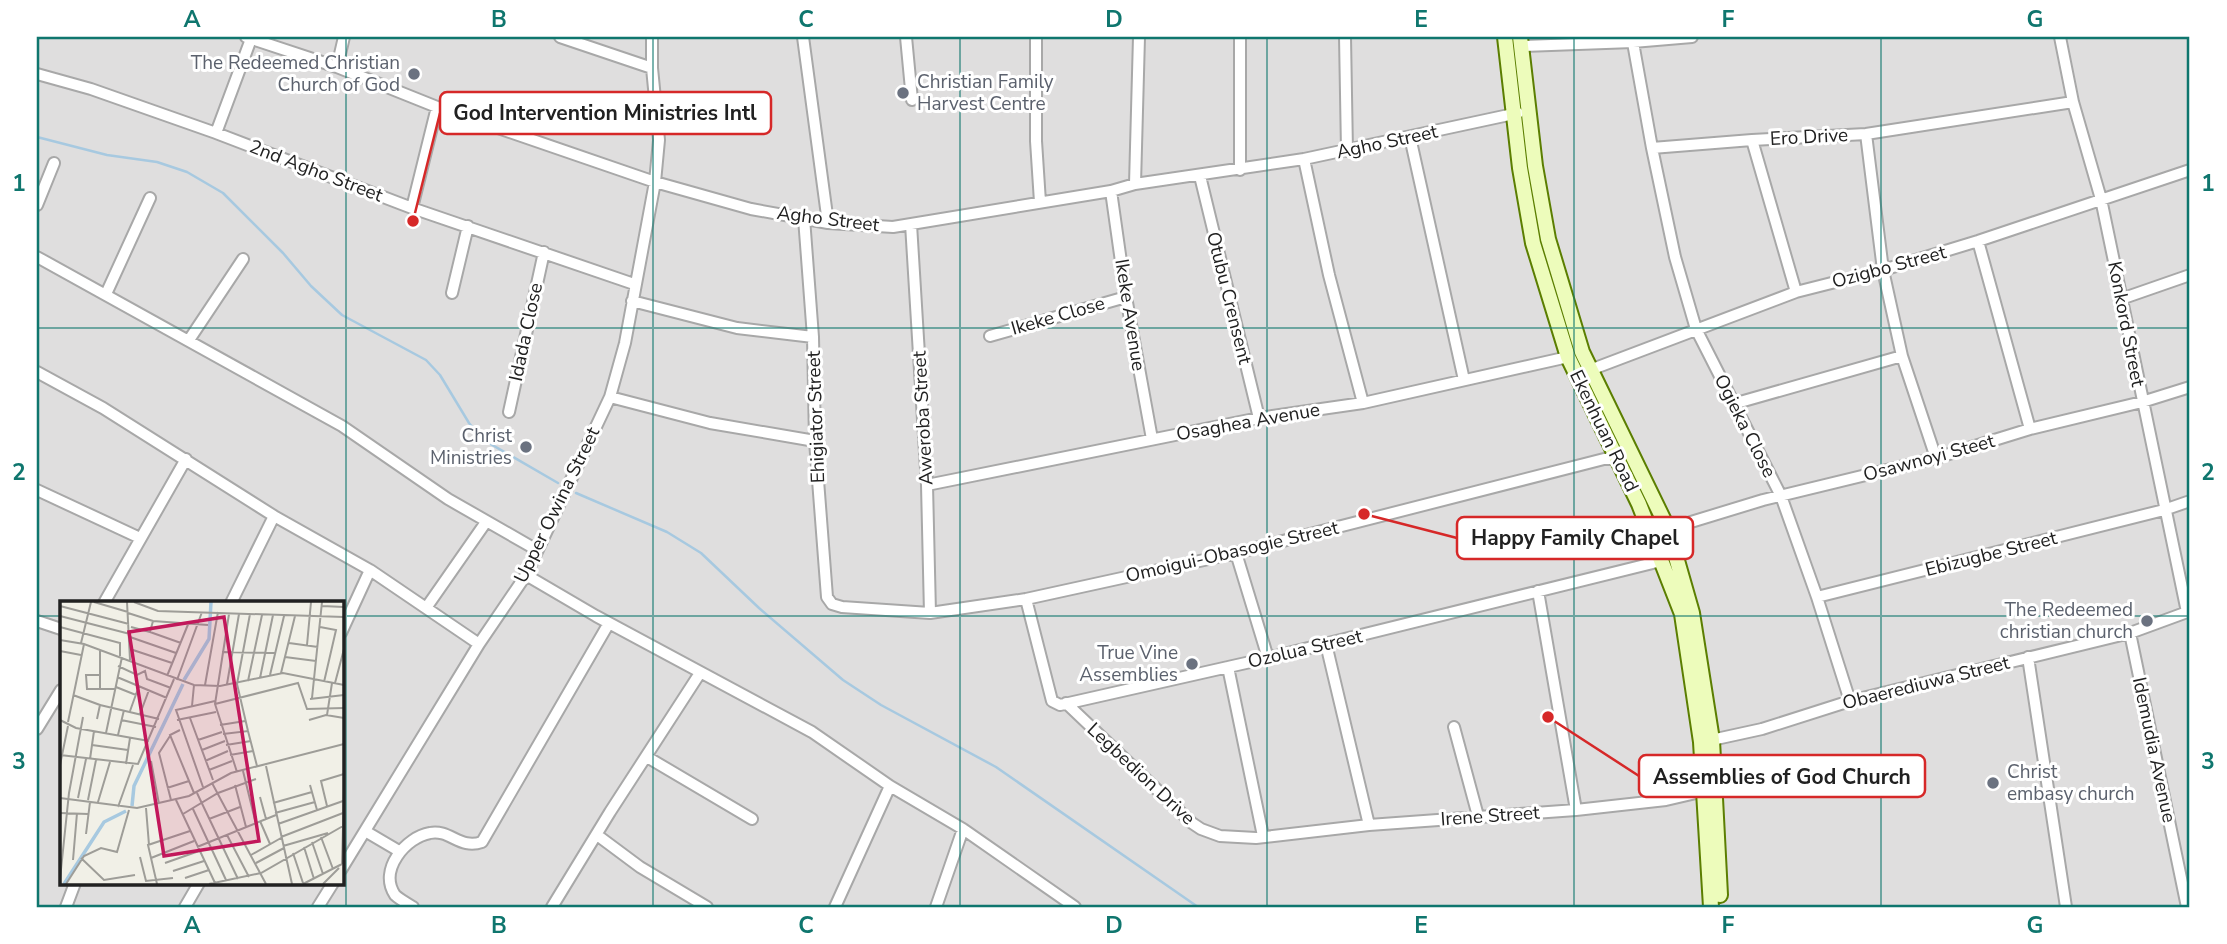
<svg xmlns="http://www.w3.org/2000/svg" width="2227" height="944" font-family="'Nunito Sans',sans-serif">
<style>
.residential{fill:#dfdede;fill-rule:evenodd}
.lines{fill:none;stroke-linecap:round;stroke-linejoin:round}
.stream{stroke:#a7c9e0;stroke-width:2.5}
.minor-casing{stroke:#a8a8a8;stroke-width:14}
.secondary-casing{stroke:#5b7e01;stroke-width:18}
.minor{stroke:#fff;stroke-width:10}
.secondary{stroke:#edfcbb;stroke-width:14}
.grid{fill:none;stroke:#0f766e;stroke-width:2;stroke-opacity:0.55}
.worship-dot{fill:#6b7280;stroke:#fff;stroke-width:2.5}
.labels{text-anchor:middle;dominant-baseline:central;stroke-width:6;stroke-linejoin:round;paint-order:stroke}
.worship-label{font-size:19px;fill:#5b616d;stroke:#fff;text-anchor:end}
.street-label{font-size:19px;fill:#212121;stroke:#fff}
.inset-river{fill:none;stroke:#a7c9e0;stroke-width:3.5}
.inset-road{fill:none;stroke:#9e9d98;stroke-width:2}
.view{fill:#c2185b;fill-opacity:0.15;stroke:#c2185b;stroke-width:3.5}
.inset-edge{fill:none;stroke:#212121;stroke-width:3.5}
.leader{fill:none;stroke:#d62828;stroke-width:2.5}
.callout-dot{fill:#d62828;stroke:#fff;stroke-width:2.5}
.callout{fill:#fff;stroke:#d62828;stroke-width:2.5}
.callout-label{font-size:21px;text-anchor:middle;font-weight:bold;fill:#212121}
.neatline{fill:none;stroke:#0f766e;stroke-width:2.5}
.grid-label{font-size:23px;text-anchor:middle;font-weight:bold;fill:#0f766e}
</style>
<rect width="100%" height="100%" fill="#f1f0e7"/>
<path class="residential" d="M 37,37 L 2190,37 L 2190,907 L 37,907 ZM 61,603 L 341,603 L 341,883 L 61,883 Z"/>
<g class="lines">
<path class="stream" d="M 37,137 L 107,155 L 157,162 L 187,172 L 223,193 L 283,253 L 311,286 L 342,315 L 426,360 L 440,375 L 469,423 L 482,439 L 558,483
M 576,493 L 667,532 L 701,553 L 759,608 L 843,680 L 881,705 L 996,767 L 1198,907"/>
<defs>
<path id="minor" d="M 246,37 L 337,67 L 437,107 L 655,182 L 751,209 L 828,223 L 893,227 L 1111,191 L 1135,184 L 1304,159 L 1518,113
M 560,37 L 652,68
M 803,37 L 828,223
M 906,37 L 912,100
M 1036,37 L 1036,141 L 1040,202
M 1240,37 L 1240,170
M 1345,37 L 1347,151
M 1632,37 L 1652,148 L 1675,257 L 1696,329 L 1781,496 L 1817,597 L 1850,701
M 2060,37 L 2073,102 L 2101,199 L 2187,612
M 1521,46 L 1633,42 L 1692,37
M 337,67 L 344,37
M 37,74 L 91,89 L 216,133 L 412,208 L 634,284
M 216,133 L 251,39
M 1866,134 L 1883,270 L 1902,356 L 1936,458
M 1410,137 L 1464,380
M 1752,140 L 1796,292
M 1652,148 L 1752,140 L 1866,134 L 2073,102
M 1304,159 L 1329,275 L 1363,403
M 1200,176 L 1259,418
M 1135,184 L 1139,37
M 1111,191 L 1126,297 L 1152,439
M 37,205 L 54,163
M 412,208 L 437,107
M 804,218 L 813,337 L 815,441 L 827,597 L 832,604 L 842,607 L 930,613 L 1026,599 L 1236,553 L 1604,459 L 1617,459
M 911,224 L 927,485 L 930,613
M 1978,241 L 2030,429
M 37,257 L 342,426 L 448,499 L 537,550
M 452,293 L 468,226
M 106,294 L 150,198
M 2121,299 L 2190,275
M 632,301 L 737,328 L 813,337
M 990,336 L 1126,297
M 189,340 L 243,259
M 1590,370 L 1796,292 L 1883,270 L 1978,241 L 2190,170
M 37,372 L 103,408 L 274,516 L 370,570 L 479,644
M 610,397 L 710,423 L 815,441
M 1733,404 L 1902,356
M 509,412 L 544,252
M 927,485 L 1259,418 L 1363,403 L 1568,357
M 37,490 L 140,538
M 1668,529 L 1763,500 L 1936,458 L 2030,429 L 2142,402 L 2190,387
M 1236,553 L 1268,658
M 526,575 L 596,616 L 812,732 L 890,786 L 963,829 L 1075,907
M 1538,591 L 1576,810
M 1817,597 L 2164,510 L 2190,501
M 1026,599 L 1052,701 L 1060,705 L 1268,658 L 1661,561
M 104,603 L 186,459
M 231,603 L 274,516
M 426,608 L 486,522
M 37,621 L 61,629
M 341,633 L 370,570
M 2130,633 L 2187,907
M 1326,644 L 1369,825
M 2028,657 L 2066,907
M 1228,667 L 1263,836
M 1066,703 L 1192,823 L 1201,829 L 1220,836 L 1256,838 L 1369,825 L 1576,810 L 1666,800 L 1709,790
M 1454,727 L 1478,816
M 37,729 L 61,690
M 1707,741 L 1762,729 L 1850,701 L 2130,633 L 2190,611
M 647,757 L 752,819
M 365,831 L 399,851
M 597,835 L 640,867 L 707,907
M 341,870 L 479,644 L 526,575 L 610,397 L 625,343 L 655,182 L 659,140 L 652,68 L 652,37
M 66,907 L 75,883
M 185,907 L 199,883
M 318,907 L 333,883
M 413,907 C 408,904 399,899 395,895 C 378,870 406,837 430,833 C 450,829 460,850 482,842 L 609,623
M 552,907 L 610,812 L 700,673
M 835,907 L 890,786
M 936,907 L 963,829"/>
<path id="secondary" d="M 1505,37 L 1520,168 L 1533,243 L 1568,357 L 1639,504 L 1682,614 L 1701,742 L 1711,907
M 1520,37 L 1535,166 L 1548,239 L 1582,352 L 1668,529 L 1692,613 L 1712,740 L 1720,895"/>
</defs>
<use href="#minor" class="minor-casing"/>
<use href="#secondary" class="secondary-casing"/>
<use href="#minor" class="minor"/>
<use href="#secondary" class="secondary"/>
</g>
<path class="grid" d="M 346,37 L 346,907M 653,37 L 653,907M 960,37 L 960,907M 1267,37 L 1267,907M 1574,37 L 1574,907M 1881,37 L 1881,907M 37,328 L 2190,328M 37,616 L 61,616M 341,616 L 2190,616"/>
<g class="worship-dot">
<circle cx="414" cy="74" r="7"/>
<circle cx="903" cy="93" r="7"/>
<circle cx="526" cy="447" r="7"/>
<circle cx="2147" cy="621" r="7"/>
<circle cx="1192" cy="664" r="7"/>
<circle cx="1993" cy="783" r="7"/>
</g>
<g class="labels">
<g class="worship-label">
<text x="400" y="63">The Redeemed Christian<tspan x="400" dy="22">Church of God</tspan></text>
<text x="917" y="82" text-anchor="start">Christian Family<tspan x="917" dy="22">Harvest Centre</tspan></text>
<text x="512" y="436">Christ<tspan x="512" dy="22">Ministries</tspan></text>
<text x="2133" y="610">The Redeemed<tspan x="2133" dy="22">christian church</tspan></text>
<text x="1178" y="653">True Vine<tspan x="1178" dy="22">Assemblies</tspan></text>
<text x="2007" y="772" text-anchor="start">Christ<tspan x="2007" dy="22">embasy church</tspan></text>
</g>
<g class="street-label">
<text transform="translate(1809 137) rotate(-3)">Ero Drive</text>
<text transform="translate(1387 142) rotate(-12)">Agho Street</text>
<text transform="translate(316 171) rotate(21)">2nd Agho Street</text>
<text transform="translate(828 219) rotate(7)">Agho Street</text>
<text transform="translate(1889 267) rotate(-15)">Ozigbo Street</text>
<text transform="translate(1229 298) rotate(76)">Otubu Crensent</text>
<text transform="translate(1130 315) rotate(81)">Ikeke Avenue</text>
<text transform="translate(1058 316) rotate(-16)">Ikeke Close</text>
<text transform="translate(2126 324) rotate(79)">Konkord Street</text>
<text transform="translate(526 332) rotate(-78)">Idada Close</text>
<text transform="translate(816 417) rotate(-92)">Ehigiator Street</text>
<text transform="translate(923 418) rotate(-93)">Aweroba Street</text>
<text transform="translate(1248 422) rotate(-10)">Osaghea Avenue</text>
<text transform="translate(1745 426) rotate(63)">Ogieka Close</text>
<text transform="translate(1604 431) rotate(64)">Ekenhuan Road</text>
<text transform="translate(1929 458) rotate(-15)">Osawnoyi Steet</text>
<text transform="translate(557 505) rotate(-64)">Upper Owina Street</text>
<text transform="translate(1232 552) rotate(-13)">Omoigui-Obasogie Street</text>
<text transform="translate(1991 554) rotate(-14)">Ebizugbe Street</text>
<text transform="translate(1305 649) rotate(-13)">Ozolua Street</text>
<text transform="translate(1926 683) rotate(-14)">Obaerediuwa Street</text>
<text transform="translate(2154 750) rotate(78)">Idemudia Avenue</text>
<text transform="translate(1141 774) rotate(43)">Legbedion Drive</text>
<text transform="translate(1490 816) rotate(-4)">Irene Street</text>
</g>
</g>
<g transform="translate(60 601)">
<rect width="284" height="284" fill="#f1f0e7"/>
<path class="inset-river" d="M 124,79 L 149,38 L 151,1M 72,205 L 74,185 L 123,83M 4,283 L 44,221 L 66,210"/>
<path class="inset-road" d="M 34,1 L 68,11M 67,1 L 70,59M 74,1 L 98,10 L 284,16M 0,5 L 69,23M 262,5 L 284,6M 68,12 L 93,20 L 148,24M 169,13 L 155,103 L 177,171M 0,15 L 70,33M 0,26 L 60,42 L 60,55M 71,26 L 90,31 L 93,20M 260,26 L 276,29 L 264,81M 90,31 L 121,42M 70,36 L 116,52M 0,39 L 24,43 L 134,84 L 160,85 L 223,72 L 284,84M 21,42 L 31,1M 229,42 L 258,46M 247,44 L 251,1M 70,48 L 112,62M 40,49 L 40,88M 0,50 L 21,54M 162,51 L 215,52M 225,56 L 256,60M 58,65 L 77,74 L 85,70 L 87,78 L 111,87M 221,72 L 235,15M 40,74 L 26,74 L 27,88 L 56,88M 210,74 L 224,15M 107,75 L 129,21M 57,76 L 107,97M 200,77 L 213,14M 117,79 L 142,11M 188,80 L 202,14M 275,82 L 284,48M 167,83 L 179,13M 145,84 L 158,11M 56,86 L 76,94M 13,94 L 40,104 L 37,118M 252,97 L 262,1M 250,98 L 284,94M 155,103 L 238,82 L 247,108 L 284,107M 40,104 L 99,118M 132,105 L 134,84M 70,110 L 79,85M 80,113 L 89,89M 267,114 L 272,82M 130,117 L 153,179M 0,119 L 16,127 L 89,140M 61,119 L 96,126M 117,119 L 156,111M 249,119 L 266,114 L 284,117M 8,121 L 24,43M 160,124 L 185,120M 120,129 L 110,134 L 134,192M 188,130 L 177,83 L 190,13M 46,132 L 62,56M 163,133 L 188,130 L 197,165M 58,134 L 64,109M 110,135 L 99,152 L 111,199M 138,139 L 162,131M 32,144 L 68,149M 166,144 L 191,140M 142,149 L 165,140M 0,154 L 78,163 L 114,78M 170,154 L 193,150M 30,158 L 34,130M 91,160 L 99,203M 145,160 L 168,150M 66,163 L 70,137M 0,164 L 8,125M 206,165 L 232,283M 149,169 L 172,160M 183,170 L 196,223M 152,182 L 206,283M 175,184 L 186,226M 250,184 L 257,209M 143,186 L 116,109 L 155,100M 107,187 L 129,180M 137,192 L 178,278M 200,196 L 206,218M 0,197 L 77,207 L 129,195 L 171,172 L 284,143M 18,197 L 26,158M 28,199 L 36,159M 116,199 L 155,282M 38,201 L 50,161M 213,202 L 252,191M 267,205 L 261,180 L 284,173M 58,206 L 73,164M 86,207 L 89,244M 133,208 L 166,279M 0,212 L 28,213M 215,212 L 255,201M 123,213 L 158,192 L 196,178M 149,218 L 180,206M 200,220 L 210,243M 218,223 L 283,200M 26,233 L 30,201M 167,234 L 189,276M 221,236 L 283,212M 261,236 L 273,268M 252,241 L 263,273M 223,245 L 268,232M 137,246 L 216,214M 244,246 L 254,278M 233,252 L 243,282M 191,254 L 221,237M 80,256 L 86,280 L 113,277M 21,257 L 44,279 L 75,274M 91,257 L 134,240M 13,259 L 17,212M 105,262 L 139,250M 196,262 L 224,247M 282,263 L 284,189M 113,270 L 144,260M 125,277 L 149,269M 0,278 L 9,192 L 23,116M 6,283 L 24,255 L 41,247 L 57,251 L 69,209M 97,283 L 88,244 L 130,230M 149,283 L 201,272 L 283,225M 243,283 L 282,263M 263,283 L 279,267"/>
<path class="view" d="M 164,16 L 199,240 L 104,255 L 69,31 Z"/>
<rect width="284" height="284" class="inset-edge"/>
</g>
<path class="leader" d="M413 221L440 113M1364 514L1457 538M1548 717L1639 776"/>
<g class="callout-dot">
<circle cx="413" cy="221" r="7"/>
<circle cx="1364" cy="514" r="7"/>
<circle cx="1548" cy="717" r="7"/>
</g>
<g class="callout">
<rect x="440" y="92" width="331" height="42" rx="7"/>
<rect x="1457" y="517" width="236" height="42" rx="7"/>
<rect x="1639" y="755" width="286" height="42" rx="7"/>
</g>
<g class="callout-label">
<text x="605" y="120">God Intervention Ministries Intl</text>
<text x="1575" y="545">Happy Family Chapel</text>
<text x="1782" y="784">Assemblies of God Church</text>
</g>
<rect width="2227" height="944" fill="none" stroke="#ffffff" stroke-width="77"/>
<rect x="38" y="38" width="2150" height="868" class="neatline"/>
<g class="grid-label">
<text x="192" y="27">A</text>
<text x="499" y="27">B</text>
<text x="806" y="27">C</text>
<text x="1114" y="27">D</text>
<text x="1421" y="27">E</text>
<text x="1728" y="27">F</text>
<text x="2035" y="27">G</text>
<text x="19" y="191">1</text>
<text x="2208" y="191">1</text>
<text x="19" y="480">2</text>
<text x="2208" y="480">2</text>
<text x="19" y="769">3</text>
<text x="2208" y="769">3</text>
<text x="192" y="933">A</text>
<text x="499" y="933">B</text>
<text x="806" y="933">C</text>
<text x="1114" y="933">D</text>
<text x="1421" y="933">E</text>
<text x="1728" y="933">F</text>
<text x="2035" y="933">G</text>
</g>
</svg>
